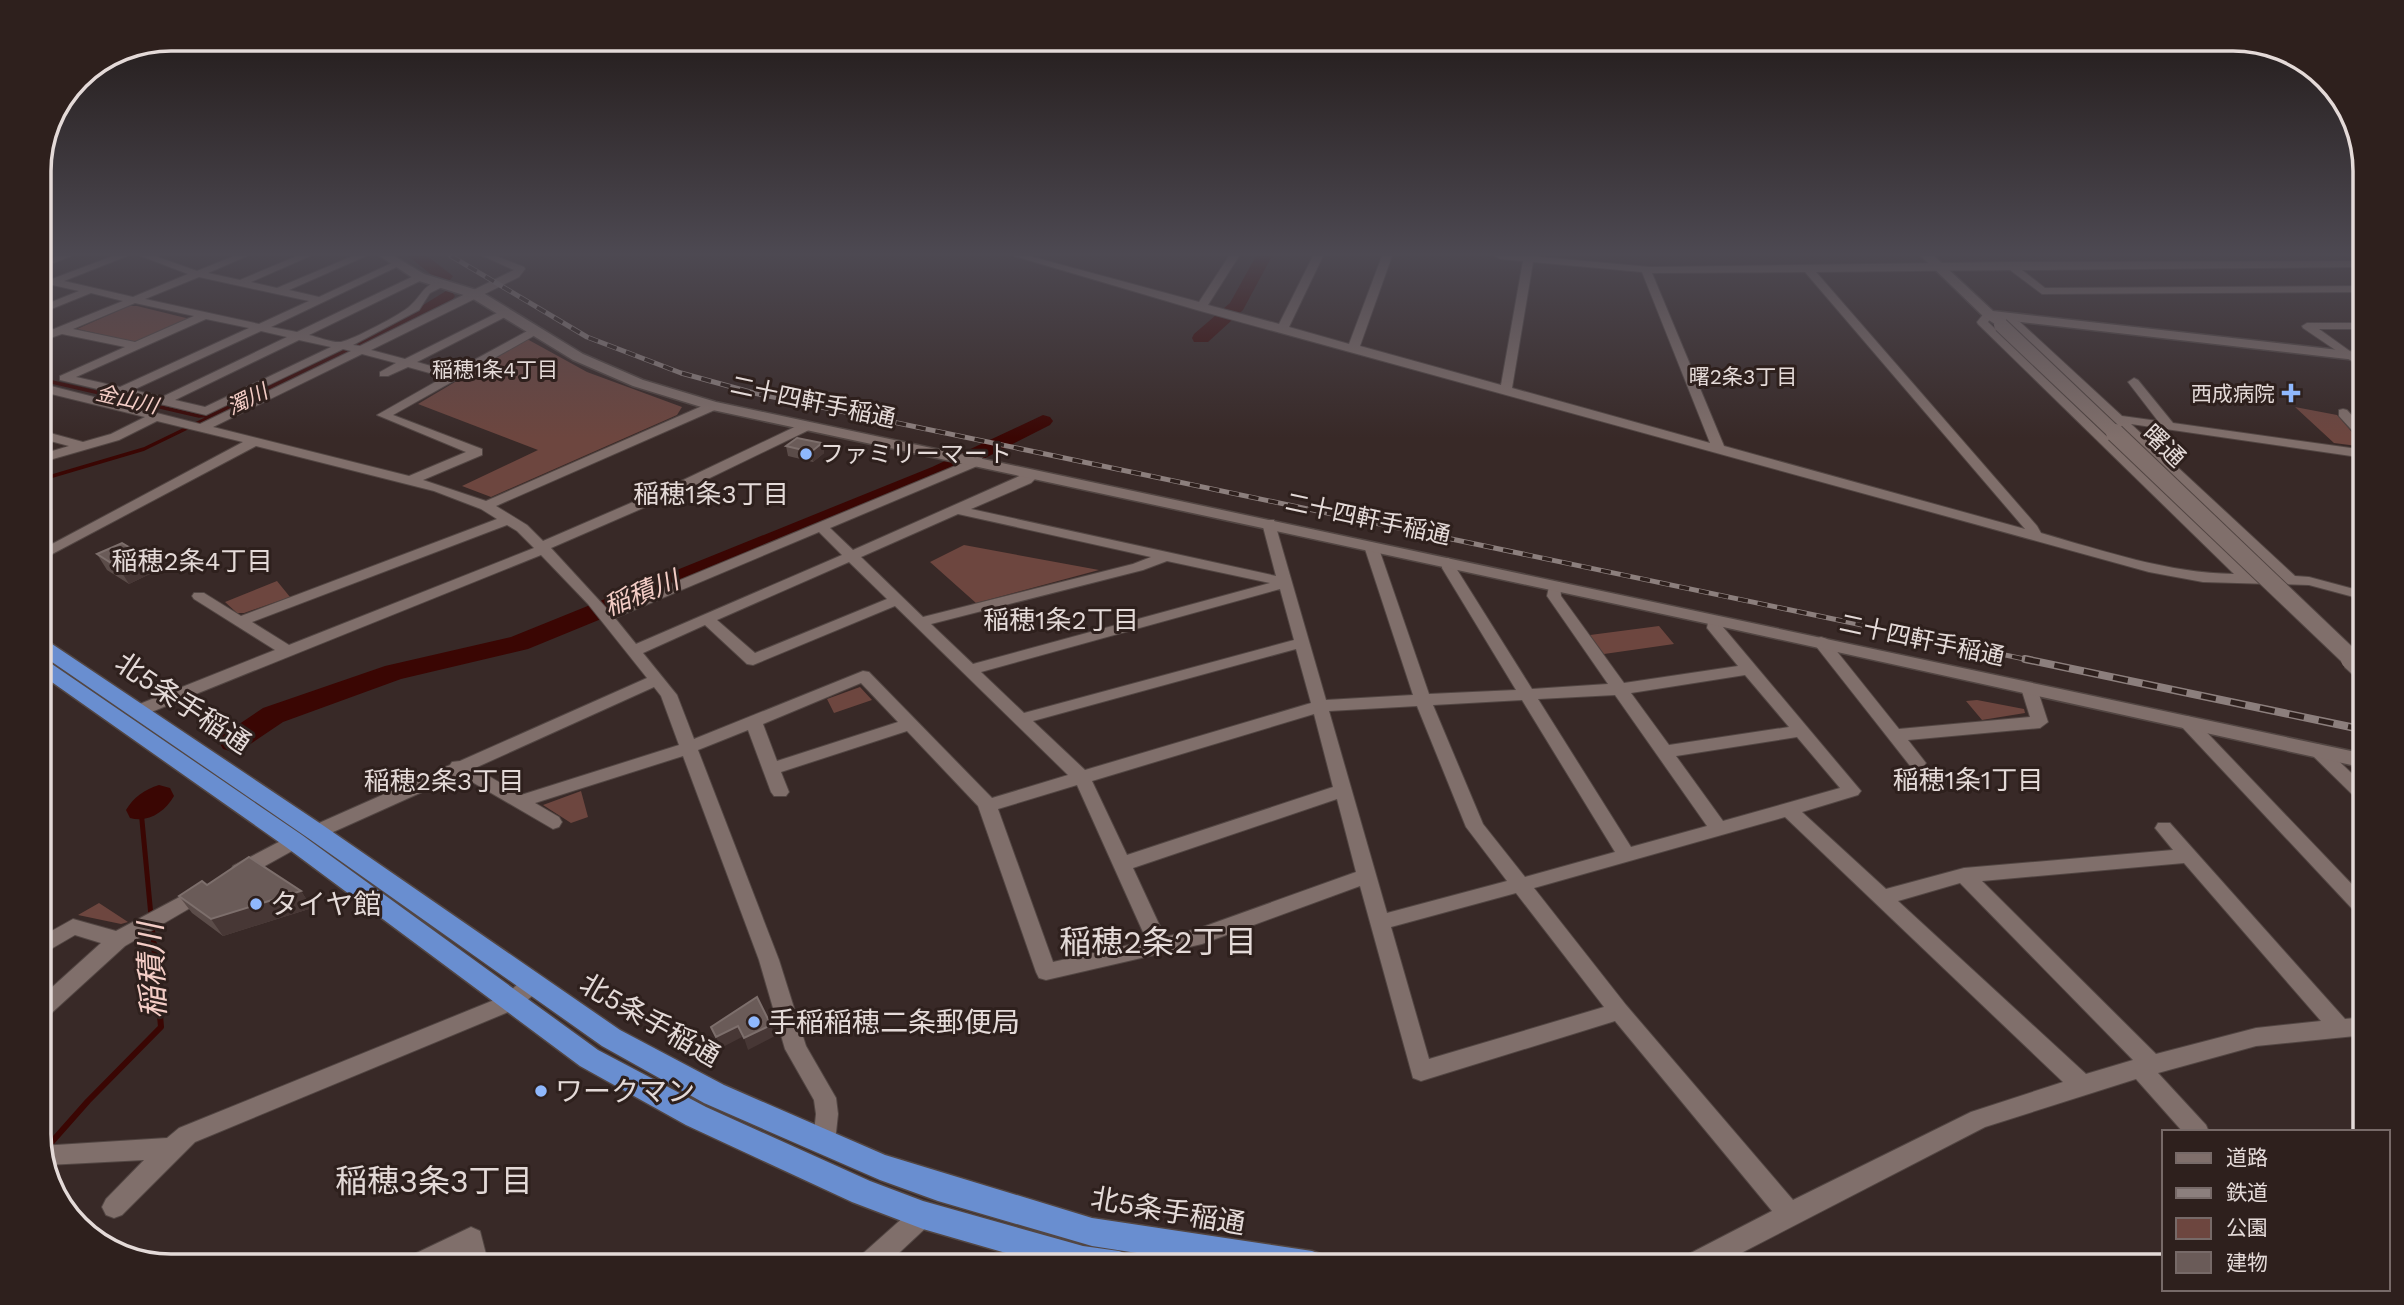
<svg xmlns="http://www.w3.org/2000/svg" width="2404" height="1305" font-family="'Work Sans','Noto Sans JP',sans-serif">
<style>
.green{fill:#6d463f}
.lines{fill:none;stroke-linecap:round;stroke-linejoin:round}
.stream-far2{stroke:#3a0603;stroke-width:3.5}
.stream-far1{stroke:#3a0603;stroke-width:5}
.stream{stroke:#3a0603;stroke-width:6}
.river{fill:#3a0603;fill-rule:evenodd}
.minor-casing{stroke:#524643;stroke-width:2}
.tertiary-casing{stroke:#524643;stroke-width:3}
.trunk-casing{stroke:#524643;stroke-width:3}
.minor{fill:#806f6b;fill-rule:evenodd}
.tertiary{fill:#806f6b;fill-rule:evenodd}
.trunk{fill:#698ed0;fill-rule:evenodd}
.rail-far1-casing{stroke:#8c7f7d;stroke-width:5}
.rail-casing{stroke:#8c7f7d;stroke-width:8}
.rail-far1{stroke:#2e201d;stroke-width:3.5;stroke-dasharray:10;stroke-linecap:butt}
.rail{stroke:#2e201d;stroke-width:5;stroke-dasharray:15;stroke-linecap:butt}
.tertiary-bridge-far2-casing{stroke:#524643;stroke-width:16;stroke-linecap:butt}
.tertiary-bridge-far1-casing{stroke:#524643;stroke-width:20;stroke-linecap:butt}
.tertiary-bridge-casing{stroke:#524643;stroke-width:24;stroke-linecap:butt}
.tertiary-bridge-far2{stroke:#806f6b;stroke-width:14}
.tertiary-bridge-far1{stroke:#806f6b;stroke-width:18}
.tertiary-bridge{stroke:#806f6b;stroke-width:22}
.wall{fill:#5b4c49}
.shaded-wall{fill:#473735}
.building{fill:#6a5b58;stroke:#7d6f6c;stroke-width:2}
.poi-dot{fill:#8fb8fd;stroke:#2e201d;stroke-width:2.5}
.labels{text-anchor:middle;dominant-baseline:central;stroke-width:6;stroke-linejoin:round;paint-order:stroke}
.far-neighbourhood-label{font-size:21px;fill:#e4dad8;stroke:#2e201d}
.far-poi-label{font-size:21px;fill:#e4dad8;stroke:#2e201d;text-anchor:end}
.far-water-label{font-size:21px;font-style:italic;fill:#f4cdc6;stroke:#2e201d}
.street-label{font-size:24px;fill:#e4dad8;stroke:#2e201d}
.poi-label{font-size:24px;fill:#e4dad8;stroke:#2e201d;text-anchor:start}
.neighbourhood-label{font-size:26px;fill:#e4dad8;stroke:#2e201d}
.water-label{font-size:26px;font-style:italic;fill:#f4cdc6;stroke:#2e201d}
.near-street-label{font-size:28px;fill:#e4dad8;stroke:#2e201d}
.near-poi-label{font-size:28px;fill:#e4dad8;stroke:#2e201d;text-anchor:start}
.near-neighbourhood-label{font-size:32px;fill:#e4dad8;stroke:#2e201d}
.near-water-label{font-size:32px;font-style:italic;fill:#f4cdc6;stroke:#2e201d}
.rim{fill:none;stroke:#e4dad8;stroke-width:3.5}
</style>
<rect width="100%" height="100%" fill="#382927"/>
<path class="green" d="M 129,306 L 137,306 L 190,319 L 135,342 L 77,329 Z
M 527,339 L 587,372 L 682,407 L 677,415 L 491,497 L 462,486 L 538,450 L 418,404 Z
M 2295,407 L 2337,415 L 2365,447 L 2334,443 Z
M 964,545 L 1099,570 L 976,603 L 930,562 Z
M 277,581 L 290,597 L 244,613 L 237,613 L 225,602 Z
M 1659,626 L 1674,644 L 1604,654 L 1590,635 Z
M 860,687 L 872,700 L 834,713 L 827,699 Z
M 1977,700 L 2024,709 L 2025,713 L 1982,720 L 1966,701 Z
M 581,791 L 588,817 L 571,823 L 543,805 Z
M 99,903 L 128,922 L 121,924 L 78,915 Z"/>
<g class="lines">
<path class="stream-far2" d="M 39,379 L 199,416 L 212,415
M 39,480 L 144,449 L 216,414"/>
<path class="stream-far1" d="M 141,810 L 151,916
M 152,925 L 154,946"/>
<path class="stream" d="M 42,1153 L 88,1101 L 161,1027 L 154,944"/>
<path class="river" d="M 408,256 L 427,256 L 453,276 L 450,280 L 438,280 Z
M 1256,256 L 1272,256 L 1243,310 L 1208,342 L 1194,342 L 1192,338 L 1194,334 L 1230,303 Z
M 446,291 L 452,292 L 455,296 L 452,300 L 419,323 L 223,418 L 209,418 L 206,414 L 209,410 L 407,315 Z
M 1043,415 L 1050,417 L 1053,421 L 1050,425 L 948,477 L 528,649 L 401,679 L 283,722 L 243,749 L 233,752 L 223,749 L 219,742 L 223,735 L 263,708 L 385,666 L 511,637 L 932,467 Z
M 159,785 L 170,788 L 174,796 C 165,812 148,823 130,818 L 126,810 C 133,798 145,789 159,785 Z"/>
<defs>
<path id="minor" d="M 57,256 L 71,256 L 39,269 L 39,263 Z
M 113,256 L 127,256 L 64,281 L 133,297 L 188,274 L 141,256 L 155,256 L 197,271 L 234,256 L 247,256 L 208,273 L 240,280 L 297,256 L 310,256 L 251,282 L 277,288 L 353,256 L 366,256 L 289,290 L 319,297 L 394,262 L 403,264 L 271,327 L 297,332 L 416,275 L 424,275 L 424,279 L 309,335 C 318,337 332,343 341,342 C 352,340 402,314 410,306 C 422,296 425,280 444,282 L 444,286 L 430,293 L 419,310 L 353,345 L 360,346 L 514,270 L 483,256 L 496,256 L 524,267 L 525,269 L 519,277 L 371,350 L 405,359 L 501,311 L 509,311 L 509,315 L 417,362 L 452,372 L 531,329 L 539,329 L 539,333 L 393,415 L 482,449 L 482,455 L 423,480 L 486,501 L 709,403 L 717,403 L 717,409 L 496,506 L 527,525 L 543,541 L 677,483 L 803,423 L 811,423 L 811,429 L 687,489 L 551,548 L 608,610 L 977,457 L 982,458 L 982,464 L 830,528 L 853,550 L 1033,470 L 1040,474 L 1031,483 L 971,509 L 1276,576 L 1262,523 L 1264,520 L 1274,520 L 1326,700 L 1413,695 L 1364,546 L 1371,542 L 1378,546 L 1429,694 L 1516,690 L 1442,568 L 1443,559 L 1448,558 L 1455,562 L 1456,568 L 1532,689 L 1608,684 L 1547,596 L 1550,582 L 1560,582 L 1561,596 L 1624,683 L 1738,666 L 1707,628 L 1709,616 L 1719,616 L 1723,627 L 1861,791 L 1858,795 L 1802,812 L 1886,889 L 1964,868 L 2173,850 L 2155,828 L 2158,823 L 2170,823 L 2345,1019 L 2365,1017 L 2365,1035 L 2256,1046 L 2158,1073 L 2206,1125 L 2209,1132 L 2183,1132 L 2136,1079 L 1985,1127 L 1716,1266 L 1680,1266 L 1683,1257 L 1772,1211 L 1615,1021 L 1421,1081 L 1413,1078 L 1360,886 L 1202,944 L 1046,980 L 1039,978 L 1036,972 L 978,806 L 907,731 L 781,772 L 789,792 L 786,796 L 774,796 L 771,792 L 748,730 L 698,750 L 779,960 L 806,1046 L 836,1098 L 838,1114 L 835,1142 L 832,1149 L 824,1153 L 816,1149 L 813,1142 L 816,1114 L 814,1100 L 785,1049 L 759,960 L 683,756 L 535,803 L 559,817 L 562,822 L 559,827 L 553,829 L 460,775 L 322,837 L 316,839 L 310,837 L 307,832 L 310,827 L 450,765 L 452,762 L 460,761 L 647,678 L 588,604 L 541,555 L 144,715 L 132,715 L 130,711 L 132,707 L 275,650 L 194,599 L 192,596 L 194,593 L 204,593 L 241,616 L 497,519 L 481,509 L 434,491 L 256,446 L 39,561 L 39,551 L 243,442 L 157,421 L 119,440 L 39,463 L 39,455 L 69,446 L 39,438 L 39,430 L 83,442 L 111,434 L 145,417 L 39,391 L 39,383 L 200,424 L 351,351 L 343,349 L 206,415 L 60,380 L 60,376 L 125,347 L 62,334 L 39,342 L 39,335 L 123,301 L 91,293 L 39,314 L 39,307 L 79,291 L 39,282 L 39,276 L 52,279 ZM 199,277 L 309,301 L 259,324 L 145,299 ZM 135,303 L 194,316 L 135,342 L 73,329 ZM 206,319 L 249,328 L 120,387 L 76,377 ZM 261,331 L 287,337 L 162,397 L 133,390 ZM 299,340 L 331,347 L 205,407 L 175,400 ZM 362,354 L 396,363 L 380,372 L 380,376 L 388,376 L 408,367 L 444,377 L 377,415 L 466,452 L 409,476 L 213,427 ZM 958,514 L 1151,557 L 1133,564 L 923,617 L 861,557 ZM 507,525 L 517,531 L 534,548 L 289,645 L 252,622 ZM 819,532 L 842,555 L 636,644 L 615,618 ZM 1167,561 L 1270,583 L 973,664 L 931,624 L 1143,570 ZM 849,562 L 887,599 L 755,653 L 717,620 ZM 1280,589 L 1294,640 L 1024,713 L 981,672 ZM 895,606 L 1068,775 L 992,798 L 869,672 L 863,671 L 694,739 L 677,695 L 643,653 L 705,625 L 747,664 L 753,665 ZM 1296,649 L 1311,703 L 1085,770 L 1033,721 ZM 1745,675 L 1789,727 L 1669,745 L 1631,693 ZM 861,683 L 898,722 L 777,761 L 763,724 ZM 654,687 L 661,696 L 679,745 L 521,795 L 475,768 ZM 1615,695 L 1707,826 L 1631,847 L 1538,699 ZM 1522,700 L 1615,852 L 1525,877 L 1483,824 L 1433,705 ZM 1417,706 L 1466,827 L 1507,881 L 1387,913 L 1329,711 ZM 1314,714 L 1333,787 L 1127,855 L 1092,781 ZM 1797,737 L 1840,788 L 1723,821 L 1676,756 ZM 1077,785 L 1147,941 L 1053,962 L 998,809 ZM 1337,799 L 1356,872 L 1200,928 L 1165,937 L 1133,868 ZM 1785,817 L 2063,1082 L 1971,1112 L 1793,1200 L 1626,1005 L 1534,888 ZM 2184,863 L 2321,1021 L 2256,1028 L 2156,1054 L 1982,881 ZM 1960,883 L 2133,1060 L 2086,1074 L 1898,901 ZM 1516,893 L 1604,1007 L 1429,1059 L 1391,927 Z
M 1014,256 L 1029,256 L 1199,302 L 1229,256 L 1239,256 L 1208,305 L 1279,324 L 1313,256 L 1323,256 L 1289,327 L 1349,344 L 1382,256 L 1392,256 L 1360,346 L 1501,385 L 1523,261 L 1500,259 L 1495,256 L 1530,256 L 1650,267 L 2010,262 L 2365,261 L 2365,267 L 2022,270 L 2045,288 L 2365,286 L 2365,292 L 2042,294 L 2010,270 L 1816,272 L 2037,526 L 2041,533 C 2104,551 2168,573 2234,574 L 1978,324 L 1977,322 L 1985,312 L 1993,312 L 2020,322 L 2122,416 L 2158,421 L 2128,382 L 2134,378 L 2138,380 L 2173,423 L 2365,450 L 2365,458 L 2131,424 L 2295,576 L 2309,577 L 2365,592 L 2365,600 L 2309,585 L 2203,582 L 2149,572 L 1197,310 ZM 1533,262 L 1642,272 L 1710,443 L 1512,388 ZM 1805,272 L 2025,529 L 1724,446 L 1652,273 ZM 1991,318 L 2012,326 L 2278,576 L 2251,575 L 1988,322 Z
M 2307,323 L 2365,323 L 2365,329 L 2319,329 L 2365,362 L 2365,370 L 2303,328 L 2302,326 Z
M 2343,409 L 2347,410 L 2365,430 L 2365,441 L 2361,440 L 2339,416 L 2339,410 Z
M 1821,637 L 1827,639 L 1899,729 L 2030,717 L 2021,688 L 2029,683 L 2037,688 L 2048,722 L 2040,728 L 1908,740 L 1926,763 L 1923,767 L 1911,767 L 1815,645 L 1813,642 L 1815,639 Z
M 2187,716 L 2193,718 L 2365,898 L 2365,917 L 2358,915 L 2181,726 L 2179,722 L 2181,718 Z
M 2317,744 L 2323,746 L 2365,786 L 2365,802 L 2359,801 L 2311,754 L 2308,750 L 2311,746 Z
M 294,834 L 301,836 L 303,841 L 301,846 L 247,876 L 240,878 L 233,876 L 231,871 L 233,866 Z
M 202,885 L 209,887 L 212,892 L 209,897 L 125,946 L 46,1018 L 39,1021 L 39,999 L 101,943 L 75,935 L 39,956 L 39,938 L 73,919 L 116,931 Z
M 531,977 L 538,979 L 541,985 L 538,991 L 518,1008 L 195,1142 L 122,1215 L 114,1218 L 106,1215 L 102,1207 L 106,1199 L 144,1160 L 47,1165 L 40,1146 L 167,1138 L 179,1128 L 504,996 L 524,979 Z
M 923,1203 L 931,1207 L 935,1215 L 931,1223 L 885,1266 L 856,1266 L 859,1257 L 915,1207 Z
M 471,1227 L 480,1231 L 489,1266 L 465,1266 L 462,1256 L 442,1266 L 405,1266 L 408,1257 Z"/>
<path id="tertiary" d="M 380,256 L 394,256 L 424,274 L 480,291 L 583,354 L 643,380 L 716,402 L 2365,754 L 2365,768 L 1714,625 L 708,409 L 633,386 L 573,360 L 470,297 L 416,280 Z
M 1921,256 L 1934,256 L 1993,311 L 2365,353 L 2365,361 L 2003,320 L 2003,325 L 1998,326 L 1984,317 Z"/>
<path id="trunk" d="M 39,638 L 46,640 L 324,826 L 620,1030 L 724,1085 L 885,1155 L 1092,1218 L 1312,1251 L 1323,1255 L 1327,1266 L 1220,1266 L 1092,1246 L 938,1201 L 880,1180 L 704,1103 L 602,1046 L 308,838 L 39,653 Z
M 39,658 L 46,660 L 302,835 L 598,1050 L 706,1107 L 870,1181 L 923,1201 L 1083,1246 L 1119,1251 L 1130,1255 L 1134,1266 L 1051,1266 L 923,1229 L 852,1202 L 686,1125 L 580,1066 L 286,847 L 39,673 Z"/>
</defs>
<use href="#minor" class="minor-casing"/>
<use href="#tertiary" class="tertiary-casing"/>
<use href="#trunk" class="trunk-casing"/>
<use href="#minor" class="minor"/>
<use href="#tertiary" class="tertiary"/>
<use href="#trunk" class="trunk"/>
<defs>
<path id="rail-far1" d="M 451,256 L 587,337 L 681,373 L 754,393 L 2034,661"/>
<path id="rail" d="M 2025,659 L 2365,730"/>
</defs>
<use href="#rail-far1" class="rail-far1-casing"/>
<use href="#rail" class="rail-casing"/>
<use href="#rail-far1" class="rail-far1"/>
<use href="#rail" class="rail"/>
<defs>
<path id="tertiary-bridge-far2" d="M 2001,325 L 2117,435"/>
<path id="tertiary-bridge-far1" d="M 2115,433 L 2354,661"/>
<path id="tertiary-bridge" d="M 2352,659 L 2365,671"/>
</defs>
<use href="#tertiary-bridge-far2" class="tertiary-bridge-far2-casing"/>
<use href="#tertiary-bridge-far1" class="tertiary-bridge-far1-casing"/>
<use href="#tertiary-bridge" class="tertiary-bridge-casing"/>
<use href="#tertiary-bridge-far2" class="tertiary-bridge-far2"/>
<use href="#tertiary-bridge-far1" class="tertiary-bridge-far1"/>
<use href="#tertiary-bridge" class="tertiary-bridge"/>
</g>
<path class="wall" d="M 822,443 L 824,453 L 813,462 L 788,456 L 786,446 Z
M 97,554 L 154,572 L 129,584 L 107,570 Z
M 207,885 L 301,891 L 312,908 L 223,936 L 192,913 L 179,896 Z"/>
<path class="shaded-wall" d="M 822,443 L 824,453 L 813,462 L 811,452 Z
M 39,503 L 50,520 L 39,527 Z
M 144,556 L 154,572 L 129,584 L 119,568 Z
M 301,891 L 312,908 L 223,936 L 211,919 Z
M 771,1025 L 775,1036 L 748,1050 L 744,1038 Z
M 738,1026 L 742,1037 L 721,1048 L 716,1037 Z"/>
<path class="building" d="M 797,438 L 822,443 L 811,452 L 786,446 Z
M 122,543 L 144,556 L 119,568 L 97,554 Z
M 249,857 L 301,891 L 211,919 L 179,896 L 202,881 L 207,885 Z
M 757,997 L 771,1025 L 744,1038 L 738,1026 L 716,1037 L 711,1027 Z"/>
<linearGradient id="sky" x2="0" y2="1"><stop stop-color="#1f1715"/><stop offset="0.58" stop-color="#4d4952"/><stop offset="1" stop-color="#4d4952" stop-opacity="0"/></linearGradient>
<rect width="2404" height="438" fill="url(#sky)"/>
<g class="poi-dot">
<path d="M2287.5 382.5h7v7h7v7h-7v7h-7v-7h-7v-7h7z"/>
<circle cx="806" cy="454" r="7"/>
<circle cx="256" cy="904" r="7"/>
<circle cx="754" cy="1022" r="7"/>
<circle cx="541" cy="1091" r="7"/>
</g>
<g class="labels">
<g class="far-neighbourhood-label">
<text x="495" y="369">稲穂1条4丁目</text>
<text x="1743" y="376">曙2条3丁目</text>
</g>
<g class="far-poi-label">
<text x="2275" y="393">西成病院</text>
</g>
<g class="far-water-label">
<text transform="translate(127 399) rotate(13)">金山川</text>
<text transform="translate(247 399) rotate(-26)">濁川</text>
</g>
<g class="street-label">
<text transform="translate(813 402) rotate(12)">二十四軒手稲通</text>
<text transform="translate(2164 446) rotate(44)">曙通</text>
<text transform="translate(1368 519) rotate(12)">二十四軒手稲通</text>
<text transform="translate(1922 640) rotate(12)">二十四軒手稲通</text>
</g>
<g class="poi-label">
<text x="820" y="454">ファミリーマート</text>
</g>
<g class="neighbourhood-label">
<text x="711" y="494">稲穂1条3丁目</text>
<text x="192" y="561">稲穂2条4丁目</text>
<text x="1061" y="620">稲穂1条2丁目</text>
<text x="1968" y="780">稲穂1条1丁目</text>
<text x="444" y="781">稲穂2条3丁目</text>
</g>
<g class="water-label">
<text transform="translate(641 593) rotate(-22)">稲積川</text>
</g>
<g class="near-street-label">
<text transform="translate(183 703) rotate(34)">北5条手稲通</text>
<text transform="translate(650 1020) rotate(30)">北5条手稲通</text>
<text transform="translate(1168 1211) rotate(10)">北5条手稲通</text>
</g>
<g class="near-poi-label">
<text x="270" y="904">タイヤ館</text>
<text x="768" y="1022">手稲稲穂二条郵便局</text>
<text x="555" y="1091">ワークマン</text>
</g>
<g class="near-neighbourhood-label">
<text x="1158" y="942">稲穂2条2丁目</text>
<text x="434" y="1181">稲穂3条3丁目</text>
</g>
<g class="near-water-label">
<text transform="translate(152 971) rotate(-92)">稲積川</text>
</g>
</g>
<path d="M0 0H2404V1305H0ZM171 51H2233A120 120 0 0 1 2353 171V1134A120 120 0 0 1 2233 1254H171A120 120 0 0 1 51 1134V171A120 120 0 0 1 171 51Z" fill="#2e201d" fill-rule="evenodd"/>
<path class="rim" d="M171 51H2233A120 120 0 0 1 2353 171V1134A120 120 0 0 1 2233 1254H171A120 120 0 0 1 51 1134V171A120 120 0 0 1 171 51Z"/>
<rect x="2162" y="1130" width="228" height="161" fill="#2e201d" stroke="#776a68" stroke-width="2"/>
<rect x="2176" y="1153" width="35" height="10" fill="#806f6b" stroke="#776a68" stroke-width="2"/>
<text x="2226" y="1165" font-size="21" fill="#e4dad8">道路</text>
<rect x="2176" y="1188" width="35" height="10" fill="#8c7f7d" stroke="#776a68" stroke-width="2"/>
<text x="2226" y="1200" font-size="21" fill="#e4dad8">鉄道</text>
<rect x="2176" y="1218" width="35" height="21" fill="#6d463f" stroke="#776a68" stroke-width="2"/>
<text x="2226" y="1235" font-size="21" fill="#e4dad8">公園</text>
<rect x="2176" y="1252" width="35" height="21" fill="#6a5b58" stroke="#776a68" stroke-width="2"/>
<text x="2226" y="1270" font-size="21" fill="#e4dad8">建物</text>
</svg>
